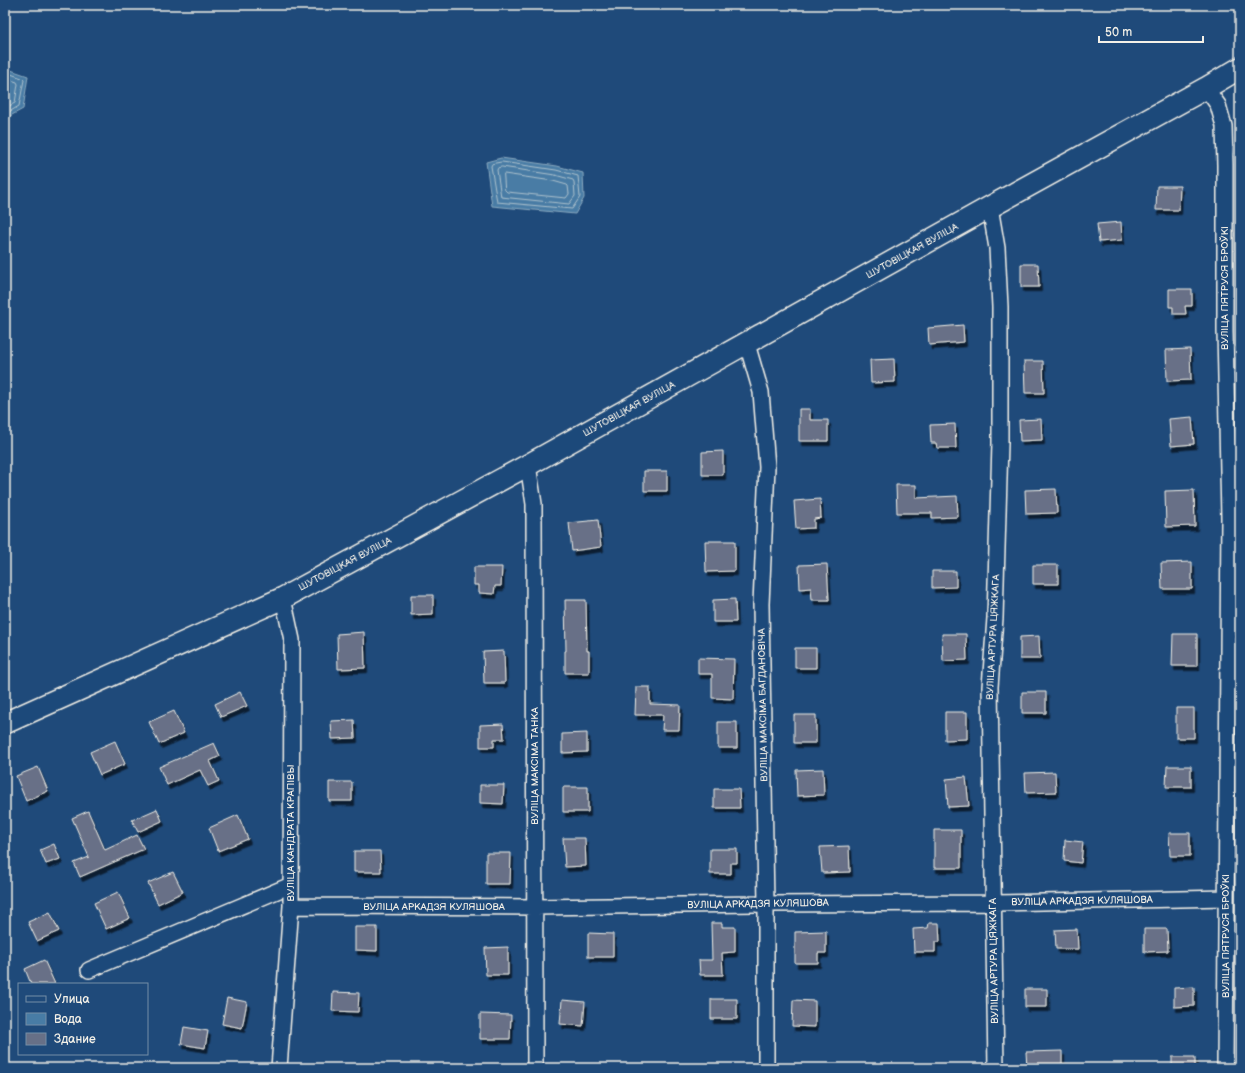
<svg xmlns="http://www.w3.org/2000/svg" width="1245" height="1073" font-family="'Balsamiq Sans',sans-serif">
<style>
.water{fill:#487ca5;stroke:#8dabc0}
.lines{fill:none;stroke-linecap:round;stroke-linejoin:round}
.shore{stroke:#afc2cd;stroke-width:1}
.building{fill:#677087;stroke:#f4f1e8;filter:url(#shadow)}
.street-casing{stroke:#f4f1e8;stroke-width:18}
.secondary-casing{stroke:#f4f1e8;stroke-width:24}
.street{stroke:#1f4a7a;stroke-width:15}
.secondary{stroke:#1f4a7a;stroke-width:21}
.labels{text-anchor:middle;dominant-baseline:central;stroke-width:3;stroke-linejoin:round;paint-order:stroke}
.street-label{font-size:10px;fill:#f4f1e8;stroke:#1f4a7a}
</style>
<defs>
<filter id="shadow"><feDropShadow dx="2.5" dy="4.5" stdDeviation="0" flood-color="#0009"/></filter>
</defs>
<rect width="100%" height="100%" fill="#1f4a7a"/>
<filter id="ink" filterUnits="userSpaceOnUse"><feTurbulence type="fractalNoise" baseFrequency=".025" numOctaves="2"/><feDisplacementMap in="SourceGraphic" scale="8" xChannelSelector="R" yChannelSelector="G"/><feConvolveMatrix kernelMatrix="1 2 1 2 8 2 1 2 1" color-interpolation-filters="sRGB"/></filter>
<g filter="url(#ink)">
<path class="water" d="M 5,68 L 28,76 L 23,109 L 10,116 L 5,117 Z
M 501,158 L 557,166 L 583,173 L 584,198 L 575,214 L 492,206 L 486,162 Z"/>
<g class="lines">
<path class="shore" d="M 5,72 L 22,78 L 24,80 L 19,106 L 9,112 L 5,113
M 5,78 L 17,82 L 18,84 L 15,103 L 5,108
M 502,162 L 556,170 L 578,176 L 580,197 L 572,209 L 497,202 L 491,166 L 492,164 Z
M 502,167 L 555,175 L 573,180 L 574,182 L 575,196 L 569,204 L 501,197 L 497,170 L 498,168 Z
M 504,174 L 553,181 L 567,185 L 568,186 L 569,194 L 566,198 L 507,192 L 505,190 Z"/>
</g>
<path class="building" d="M 1157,186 L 1180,186 L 1179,210 L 1156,210 Z
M 1121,222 L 1122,240 L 1099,242 L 1097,224 Z
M 1021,264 L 1038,264 L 1039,287 L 1021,287 Z
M 1169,289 L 1192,289 L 1192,306 L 1185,306 L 1186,314 L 1173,314 L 1173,307 L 1169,307 Z
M 963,325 L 964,342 L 929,345 L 928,328 Z
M 1190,349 L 1191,380 L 1167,381 L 1166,350 Z
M 894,359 L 895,382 L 871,383 L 870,360 Z
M 1024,361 L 1043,361 L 1044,393 L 1025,393 Z
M 799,409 L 810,409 L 810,420 L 828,420 L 828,441 L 799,441 Z
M 1192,417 L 1194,444 L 1171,446 L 1169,419 Z
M 1041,419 L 1042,440 L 1020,441 L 1019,420 Z
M 955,424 L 956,448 L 937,448 L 936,443 L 931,443 L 930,425 Z
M 723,451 L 723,475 L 702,475 L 702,452 Z
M 644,471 L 667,471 L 667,491 L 644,491 Z
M 896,485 L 916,485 L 916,498 L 957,496 L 958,517 L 932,518 L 932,513 L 897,513 Z
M 1056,489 L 1057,513 L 1026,514 L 1025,490 Z
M 1194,490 L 1195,526 L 1166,527 L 1165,491 Z
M 820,499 L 821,518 L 814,519 L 814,528 L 796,529 L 794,501 Z
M 598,520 L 601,547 L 572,551 L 569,523 Z
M 705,541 L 735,541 L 735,571 L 706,572 Z
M 1192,562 L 1192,589 L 1162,589 L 1161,563 Z
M 827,564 L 829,600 L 812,600 L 811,588 L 800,589 L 799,565 Z
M 1033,565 L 1058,565 L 1058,584 L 1033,584 Z
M 474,567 L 502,567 L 501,586 L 495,586 L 494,594 L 479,593 L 479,585 L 474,585 Z
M 932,571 L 956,571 L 956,587 L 932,588 Z
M 411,595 L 433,595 L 433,614 L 411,615 Z
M 735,599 L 736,622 L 713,622 L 713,600 Z
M 565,600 L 586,600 L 587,651 L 589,651 L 589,673 L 565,673 L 565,651 L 566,651 Z
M 364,632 L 365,668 L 338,669 L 337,634 Z
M 942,634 L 966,634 L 967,660 L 943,661 Z
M 1173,634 L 1197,634 L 1197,666 L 1172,666 Z
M 1039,636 L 1040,659 L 1020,659 L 1020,637 Z
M 795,648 L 816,648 L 816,668 L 795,668 Z
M 504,651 L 505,683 L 484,683 L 483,652 Z
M 698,658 L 734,659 L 733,699 L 712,698 L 712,674 L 698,674 Z
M 636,687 L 650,687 L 650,704 L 680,705 L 679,730 L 662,730 L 663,715 L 635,715 Z
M 240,692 L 247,706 L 221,717 L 215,704 Z
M 1022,692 L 1046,692 L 1046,713 L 1022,713 Z
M 1176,708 L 1194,708 L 1194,738 L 1176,738 Z
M 174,711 L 184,733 L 159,744 L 149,722 Z
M 945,712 L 967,712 L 967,739 L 945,740 Z
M 794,715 L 816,715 L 816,743 L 794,743 Z
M 354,720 L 355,738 L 332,739 L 331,721 Z
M 718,722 L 737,722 L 737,748 L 718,748 Z
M 503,724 L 504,739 L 494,739 L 494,747 L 480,747 L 480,725 Z
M 587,733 L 587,752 L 562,753 L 562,734 Z
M 115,741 L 125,764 L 100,775 L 90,752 Z
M 214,743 L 220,756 L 210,761 L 219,781 L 208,786 L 200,770 L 167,785 L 159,767 Z
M 1167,766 L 1191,766 L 1191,787 L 1166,787 Z
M 38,767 L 48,791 L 26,801 L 16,776 Z
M 823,769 L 824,795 L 797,796 L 796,770 Z
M 1055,772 L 1056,792 L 1026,793 L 1025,773 Z
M 966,777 L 969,806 L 948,807 L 946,779 Z
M 329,782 L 352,782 L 352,801 L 329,801 Z
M 480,785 L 504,785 L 503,804 L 480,803 Z
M 563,787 L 588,787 L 588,812 L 563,812 Z
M 714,789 L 739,789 L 740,808 L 714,808 Z
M 157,809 L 162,821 L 138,832 L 132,820 Z
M 88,811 L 105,850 L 137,835 L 144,849 L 80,877 L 74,863 L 89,857 L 72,818 Z
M 238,815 L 248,839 L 218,851 L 209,828 Z
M 934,830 L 961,830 L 961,868 L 934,868 Z
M 1169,833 L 1190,833 L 1190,856 L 1170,856 Z
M 563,838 L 585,838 L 586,866 L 565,867 Z
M 1065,840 L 1083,842 L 1081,863 L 1064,861 Z
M 54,844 L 60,859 L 46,864 L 40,850 Z
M 849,846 L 850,872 L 822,873 L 820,847 Z
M 710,849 L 737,849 L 737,863 L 731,863 L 731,874 L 710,874 Z
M 354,851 L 380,851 L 381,872 L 354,872 Z
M 486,853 L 511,853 L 510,884 L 486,884 Z
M 173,872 L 183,892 L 158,904 L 148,883 Z
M 118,892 L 130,918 L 106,929 L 94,903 Z
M 50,912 L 59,931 L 37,941 L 28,922 Z
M 711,923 L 722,923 L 722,927 L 735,927 L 735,952 L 722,953 L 723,975 L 700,975 L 699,960 L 712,960 Z
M 929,923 L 939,923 L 940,942 L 935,942 L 935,952 L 914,952 L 913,929 L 928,928 Z
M 355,927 L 377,927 L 377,951 L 355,950 Z
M 1077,929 L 1078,949 L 1056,949 L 1055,930 Z
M 1144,929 L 1167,929 L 1168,951 L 1144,952 Z
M 826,931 L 826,953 L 818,953 L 818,963 L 795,963 L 795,932 Z
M 588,933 L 613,934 L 613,957 L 588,957 Z
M 508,947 L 508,975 L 486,975 L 485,948 Z
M 44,960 L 55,984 L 31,984 L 25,969 Z
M 1194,987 L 1194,1006 L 1174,1007 L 1174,988 Z
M 1025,989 L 1047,989 L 1047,1007 L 1025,1007 Z
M 333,992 L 359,993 L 358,1012 L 332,1011 Z
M 227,998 L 247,1002 L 242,1028 L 222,1024 Z
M 711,999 L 737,999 L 737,1019 L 711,1019 Z
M 562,1000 L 585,1002 L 583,1026 L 560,1024 Z
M 793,1000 L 815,1001 L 815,1027 L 792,1026 Z
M 480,1014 L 511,1015 L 510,1039 L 480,1039 Z
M 184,1027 L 208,1031 L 205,1048 L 181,1044 Z
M 1062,1051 L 1062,1068 L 1027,1068 L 1026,1052 Z
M 1172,1057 L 1195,1057 L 1195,1068 L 1172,1068 Z"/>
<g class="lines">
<defs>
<path id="street" d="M 1206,88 L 1218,105 L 1224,126 L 1225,165 L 1225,331 L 1229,518 L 1225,1068
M 990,207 L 997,248 L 1000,307 L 1000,443 L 995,618 L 990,687 L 996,1068
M 747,344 L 761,392 L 767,467 L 761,604 L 766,904 L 766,1068
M 528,465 L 534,504 L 535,1068
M 291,906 L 535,907 L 766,904 L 994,903 L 1226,898
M 89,970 L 291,885
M 279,1068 L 291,906 L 292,640 L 283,598"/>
<path id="secondary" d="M 5,723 L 283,598 L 528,465 L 990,207 L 1206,88 L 1240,68"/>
</defs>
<use href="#street" class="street-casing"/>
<use href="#secondary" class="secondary-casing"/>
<use href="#street" class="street"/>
<use href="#secondary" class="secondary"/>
</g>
</g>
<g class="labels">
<g class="street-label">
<text transform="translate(912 251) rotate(-29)">ШУТОВІЦКАЯ ВУЛІЦА</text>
<text transform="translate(1225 288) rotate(-90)">ВУЛІЦА ПЯТРУСЯ БРОЎКІ</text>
<text transform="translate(629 409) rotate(-29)">ШУТОВІЦКАЯ ВУЛІЦА</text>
<text transform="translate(345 564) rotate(-28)">ШУТОВІЦКАЯ ВУЛІЦА</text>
<text transform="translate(993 637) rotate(-87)">ВУЛІЦА АРТУРА ЦЯЖКАГА</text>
<text transform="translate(763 705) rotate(-91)">ВУЛІЦА МАКСІМА БАГДАНОВІЧА</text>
<text transform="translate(535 766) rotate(-90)">ВУЛІЦА МАКСІМА ТАНКА</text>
<text transform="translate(291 833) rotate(-90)">ВУЛІЦА КАНДРАТА КРАПІВЫ</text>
<text transform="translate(1082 901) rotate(-1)">ВУЛІЦА АРКАДЗЯ КУЛЯШОВА</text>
<text transform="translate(758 904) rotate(-1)">ВУЛІЦА АРКАДЗЯ КУЛЯШОВА</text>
<text x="434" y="907">ВУЛІЦА АРКАДЗЯ КУЛЯШОВА</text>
<text transform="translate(1226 936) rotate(-90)">ВУЛІЦА ПЯТРУСЯ БРОЎКІ</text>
<text transform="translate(994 961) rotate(-91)">ВУЛІЦА АРТУРА ЦЯЖКАГА</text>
</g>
</g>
<rect width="1245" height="1073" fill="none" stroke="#1f4a7a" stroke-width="20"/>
<rect x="10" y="10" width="1225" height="1053" fill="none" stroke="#f4f1e8" stroke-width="1.5" filter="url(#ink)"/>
<rect x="18" y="983" width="130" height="72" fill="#1f4a7a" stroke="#748da6"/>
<rect x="26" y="996" width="20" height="6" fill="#1f4a7a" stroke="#748da6"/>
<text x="54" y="1003" font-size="12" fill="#f4f1e8">Улица</text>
<rect x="26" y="1013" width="20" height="12" fill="#487ca5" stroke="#748da6"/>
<text x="54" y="1023" font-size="12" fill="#f4f1e8">Вода</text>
<rect x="26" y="1033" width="20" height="12" fill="#677087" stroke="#748da6"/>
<text x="54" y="1043" font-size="12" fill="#f4f1e8">Здание</text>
<path d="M1099 36v6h104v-6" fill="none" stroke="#f4f1e8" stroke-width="2"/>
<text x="1105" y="36" font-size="12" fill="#f4f1e8" stroke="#1f4a7a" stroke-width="3" paint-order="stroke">50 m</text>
</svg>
